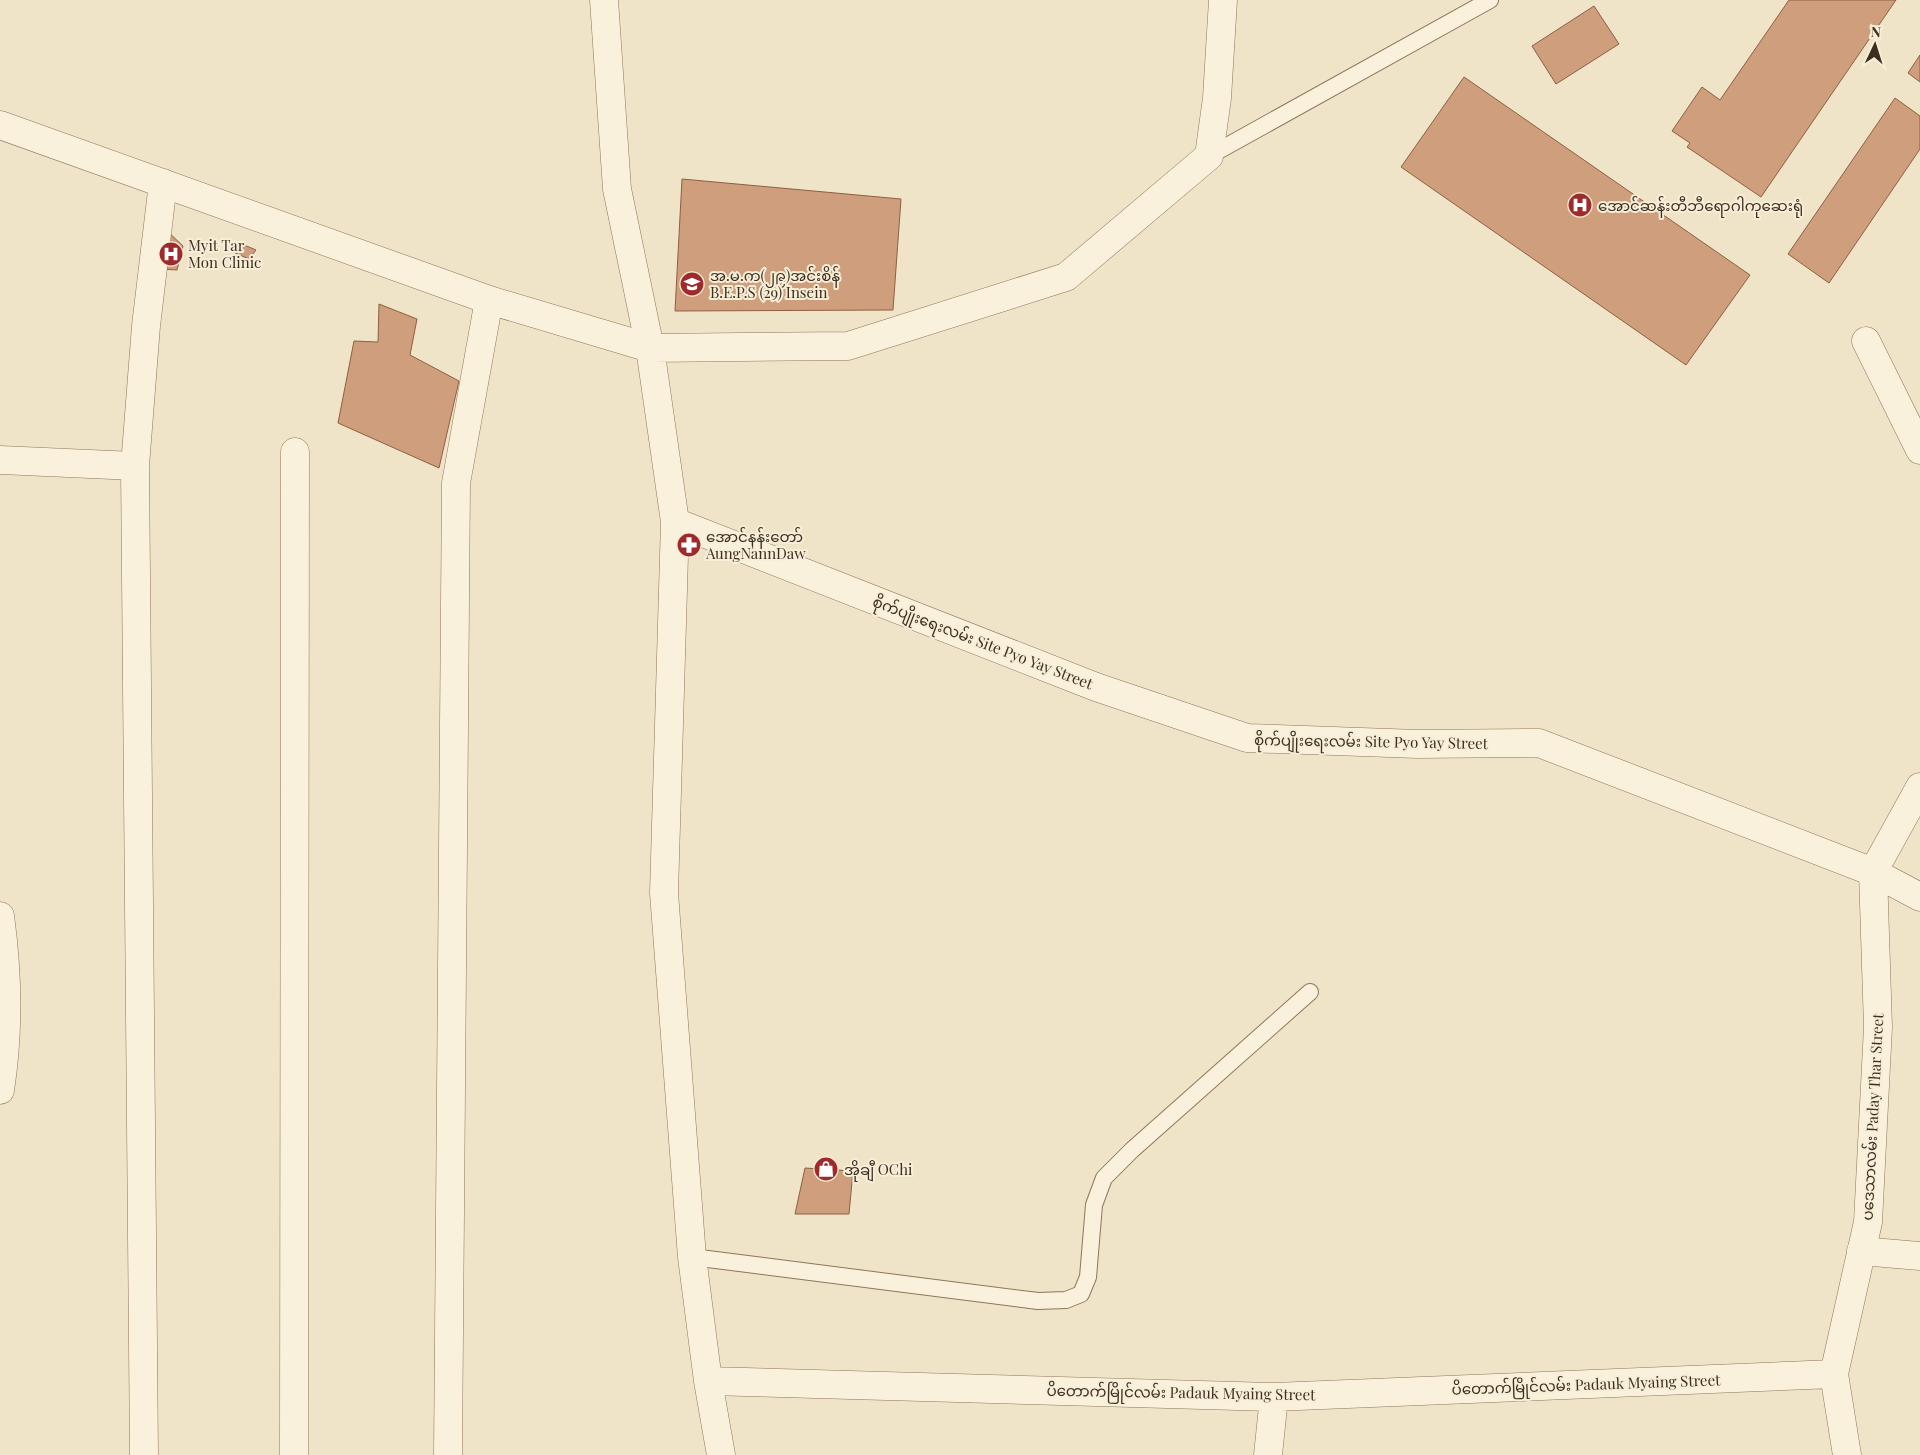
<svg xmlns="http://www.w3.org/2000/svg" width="1920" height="1455" font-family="'Playfair Display','Noto Sans Myanmar',serif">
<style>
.building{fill:#cf9f7d;stroke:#8d5f41}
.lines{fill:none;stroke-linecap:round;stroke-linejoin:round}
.service-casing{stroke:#8d765c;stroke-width:18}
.minor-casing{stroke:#8d765c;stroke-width:29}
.service{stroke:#faf1dc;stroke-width:16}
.minor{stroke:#faf1dc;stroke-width:28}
.labels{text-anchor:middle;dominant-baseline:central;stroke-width:4;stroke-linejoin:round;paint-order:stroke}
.poi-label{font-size:15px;fill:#3d2e20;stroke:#f7eed8;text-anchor:start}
.street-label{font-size:15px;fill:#3d2e20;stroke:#f7eed8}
</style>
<rect width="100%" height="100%" fill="#f0e4c8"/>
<path class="building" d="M 1789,0 L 1896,0 L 1761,197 L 1687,147 L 1690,143 L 1672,131 L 1702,87 L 1720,100 Z
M 1594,6 L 1619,44 L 1556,84 L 1532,46 Z
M 1920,55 L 1920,82 L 1908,73 Z
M 1464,77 L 1750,275 L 1686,365 L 1401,167 Z
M 1895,98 L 1920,116 L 1920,149 L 1829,283 L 1788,254 Z
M 682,179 L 901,199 L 893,310 L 675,311 Z
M 164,228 L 183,246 L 177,270 L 160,269 Z
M 237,242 L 256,250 L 249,259 L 235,253 Z
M 379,304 L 417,319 L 410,355 L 459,381 L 439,468 L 338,423 L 354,341 L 378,342 Z
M 805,1168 L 853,1171 L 849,1214 L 795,1214 Z"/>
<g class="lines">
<defs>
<path id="service" d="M 1209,156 L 1490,0
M 692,1257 L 1038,1301 L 1066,1300 L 1081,1294 L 1088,1277 L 1094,1205 L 1104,1178 L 1132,1150 L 1310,992"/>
<path id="minor" d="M 604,0 L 617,189 L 650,348 L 675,522 L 664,893 L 692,1257 L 708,1381 L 721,1455
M 0,125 L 489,300 L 650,348 L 848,346 L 1066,277 L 1209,156 L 1217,98 L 1223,0
M 1866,341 L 1920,450
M 0,460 L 135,466
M 675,522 L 1096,687 L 1247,738 L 1418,744 L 1539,743 L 1873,872 L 1920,897
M 0,916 C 8,974 9,1032 0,1090
M 1861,1251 L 1920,1256
M 708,1381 L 1274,1397 L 1834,1374
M 144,1455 L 135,466 L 146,326 L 163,183
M 294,1455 L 295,452
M 448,1455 L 456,483 L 489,300
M 1268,1455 L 1274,1397
M 1847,1455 L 1834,1374 L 1868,1222 L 1878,1027 L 1873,872 L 1920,787"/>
</defs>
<use href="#service" class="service-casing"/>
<use href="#minor" class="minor-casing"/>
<use href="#service" class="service"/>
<use href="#minor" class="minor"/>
</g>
<defs>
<symbol id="hospital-disc" viewBox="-11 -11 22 22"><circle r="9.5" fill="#9e2a2b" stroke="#f7eed8"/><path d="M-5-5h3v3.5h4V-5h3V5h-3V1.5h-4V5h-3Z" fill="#fff"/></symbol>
<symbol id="school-disc" viewBox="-11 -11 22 22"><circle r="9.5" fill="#9e2a2b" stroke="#f7eed8"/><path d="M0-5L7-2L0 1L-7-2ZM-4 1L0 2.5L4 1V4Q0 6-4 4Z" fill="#fff"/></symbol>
<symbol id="pharmacy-disc" viewBox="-11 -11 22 22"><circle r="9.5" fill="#9e2a2b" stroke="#f7eed8"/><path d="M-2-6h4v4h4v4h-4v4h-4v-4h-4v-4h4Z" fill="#fff"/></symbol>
<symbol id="shop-disc" viewBox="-11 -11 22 22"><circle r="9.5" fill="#9e2a2b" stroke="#f7eed8"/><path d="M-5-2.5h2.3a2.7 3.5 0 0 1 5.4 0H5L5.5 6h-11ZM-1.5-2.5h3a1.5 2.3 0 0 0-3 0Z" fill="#fff"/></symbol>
</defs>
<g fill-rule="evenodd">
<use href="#hospital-disc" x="1566" y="191" width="28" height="28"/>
<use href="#hospital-disc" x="157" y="240" width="28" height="28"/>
<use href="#school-disc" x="678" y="270" width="28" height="28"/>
<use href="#pharmacy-disc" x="675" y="531" width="28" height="28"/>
<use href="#shop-disc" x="812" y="1155" width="28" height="28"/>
</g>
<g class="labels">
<g class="poi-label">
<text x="1598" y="205">အောင်ဆန်းတီဘီရောဂါကုဆေးရုံ</text>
<text x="188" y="245">Myit Tar<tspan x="188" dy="17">Mon Clinic</tspan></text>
<text x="710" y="275">အ.မ.က(၂၉)အင်းစိန်<tspan x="710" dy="17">B.E.P.S (29) Insein</tspan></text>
<text x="706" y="536">အောင်နန်းတော်<tspan x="706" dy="17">AungNannDaw</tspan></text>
<text x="844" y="1169">အိုချီ OChi</text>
</g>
<g class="street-label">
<text transform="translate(983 642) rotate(21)">စိုက်ပျိုးရေးလမ်း Site Pyo Yay Street</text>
<text transform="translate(1371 741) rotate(1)">စိုက်ပျိုးရေးလမ်း Site Pyo Yay Street</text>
<text transform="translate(1872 1117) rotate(-87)">ပဒေသာလမ်း Paday Thar Street</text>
<text transform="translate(1586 1384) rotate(-2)">ပိတောက်မြိုင်လမ်း Padauk Myaing Street</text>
<text transform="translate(1181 1392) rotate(1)">ပိတောက်မြိုင်လမ်း Padauk Myaing Street</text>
</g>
</g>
<g transform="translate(1875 45) rotate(4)" stroke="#f7eed8" stroke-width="4" paint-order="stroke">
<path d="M0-4L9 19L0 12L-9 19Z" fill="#3d2e20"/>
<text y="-8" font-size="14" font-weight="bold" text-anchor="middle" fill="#3d2e20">N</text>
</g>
</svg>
